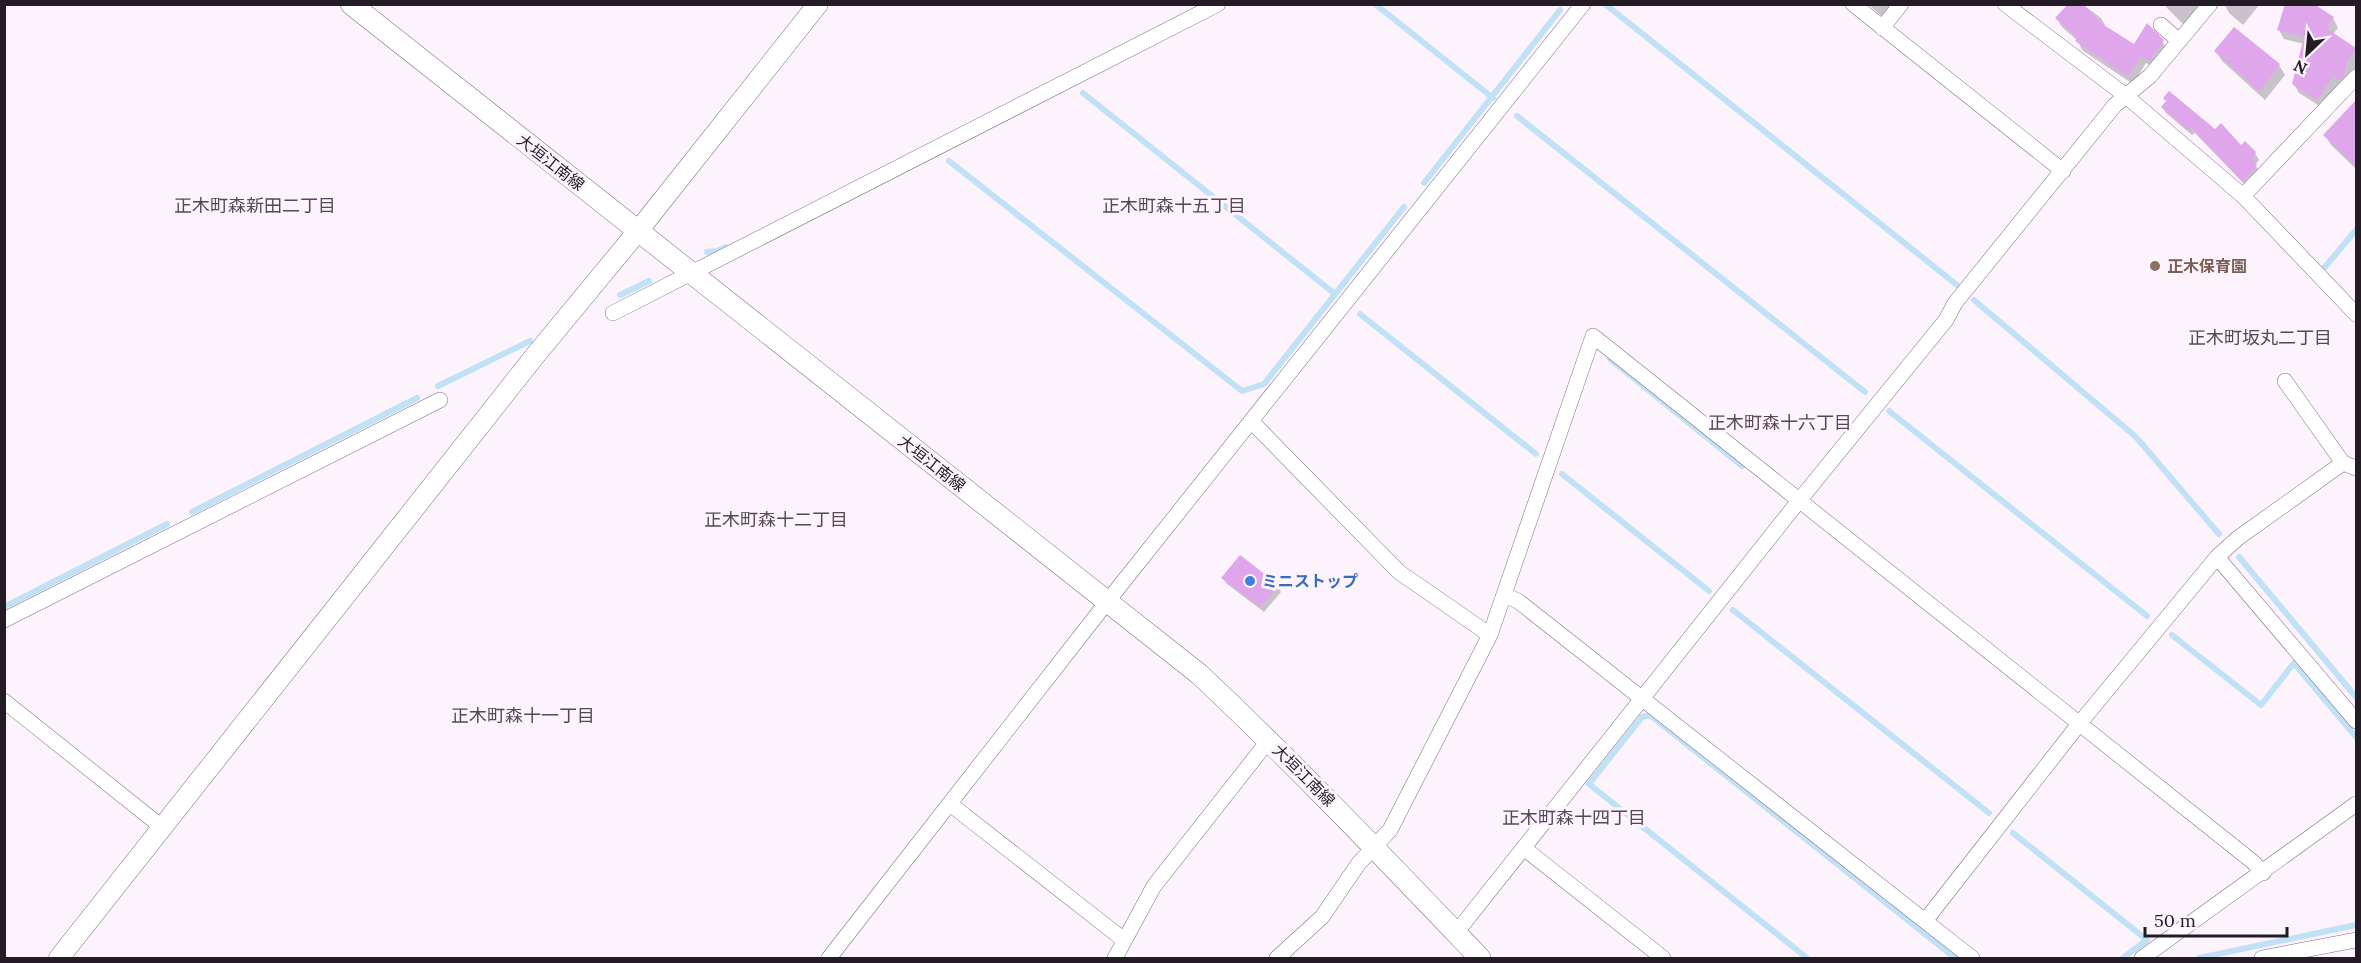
<svg xmlns="http://www.w3.org/2000/svg" width="2361" height="963" font-family="Lora,'Noto Sans JP',serif">
<style>
.shadow{fill:#0003}
.lines{fill:none;stroke-linecap:round;stroke-linejoin:round}
.stream{stroke:#c0e1f6;stroke-width:6}
.building{fill:#dfa6eb}
.minor-casing{stroke:#7f6d83;stroke-width:16}
.tertiary-casing{stroke:#7f6d83;stroke-width:21}
.secondary-casing{stroke:#7f6d83;stroke-width:22}
.minor{stroke:#fff;stroke-width:15}
.tertiary{stroke:#fff;stroke-width:20}
.secondary{stroke:#fff;stroke-width:21}
.education-dot{fill:#8d6e63;stroke:#fcf3fd;stroke-width:2}
.shop-dot{fill:#3f7fe0;stroke:#fcf3fd;stroke-width:2}
.labels{text-anchor:middle;dominant-baseline:central;stroke-width:6;stroke-linejoin:round;paint-order:stroke}
.street-label{font-size:16px;fill:#231c25;stroke:#fcf3fd}
.education-label{font-size:16px;font-weight:bold;fill:#785e54;stroke:#fcf3fd;text-anchor:start}
.shop-label{font-size:16px;font-weight:bold;fill:#366cbe;stroke:#fcf3fd;text-anchor:start}
.neighbourhood-label{font-size:18px;fill:#57475b;stroke:#fcf3fd}
</style>
<rect width="100%" height="100%" fill="#fcf3fd"/>
<path class="shadow" d="M 1868,4 L 1895,4 L 1885,19 Z
M 2082,4 L 2101,18 L 2106,27 L 2135,46 L 2162,41 L 2167,50 L 2155,68 L 2146,63 L 2133,84 L 2082,50 L 2078,41 L 2062,27 L 2057,19 Z
M 2163,4 L 2202,4 L 2187,28 Z
M 2228,4 L 2260,4 L 2243,25 L 2229,13 L 2226,7 Z
M 2333,18 L 2338,28 L 2333,34 L 2356,50 L 2356,67 L 2344,89 L 2338,84 L 2323,108 L 2299,93 L 2294,84 L 2304,44 L 2284,39 L 2279,30 Z
M 2234,29 L 2279,65 L 2285,75 L 2265,100 L 2222,61 L 2216,51 Z
M 2354,105 L 2356,107 L 2356,169 L 2331,145 L 2325,135 Z
M 2162,107 L 2215,131 L 2255,153 L 2259,160 L 2255,165 L 2260,172 L 2247,187 L 2195,133 L 2192,135 L 2166,113 Z
M 1223,578 L 1278,586 L 1281,592 L 1264,612 L 1227,584 Z"/>
<g class="lines">
<path class="stream" d="M 1375,4 L 1493,98
M 1605,4 L 1957,285
M 1083,93 L 1335,294
M 1517,116 L 1865,392
M 949,161 L 1242,391 L 1264,384 L 1404,207
M 1424,183 L 1560,10
M 707,252 L 717,251 L 726,247
M 2325,267 L 2356,230
M 620,295 L 649,281
M 1974,300 L 2136,437 L 2219,534
M 1360,314 L 1536,454
M 1610,359 L 1742,466
M 438,386 L 530,341
M 1889,411 L 2147,616
M 1562,474 L 1709,591
M 192,512 L 417,398
M 2239,557 L 2356,697
M 4,607 L 167,524
M 1733,610 L 1989,813
M 2172,635 L 2261,705 L 2294,663 L 2356,737
M 2013,833 L 2147,940 L 2123,958
M 1807,958 L 1589,784 L 1642,717 L 1650,715 L 1955,958
M 2199,958 L 2356,925"/>
</g>
<path class="building" d="M 2068,4 L 2082,4 L 2100,21 L 2099,22 L 2134,44 L 2147,23 L 2164,40 L 2150,61 L 2141,56 L 2128,76 L 2075,41 L 2078,38 L 2055,18 Z
M 2285,4 L 2314,4 L 2334,17 L 2326,28 L 2356,48 L 2346,64 L 2343,77 L 2339,81 L 2333,76 L 2317,100 L 2292,84 L 2304,37 L 2277,30 Z
M 2234,27 L 2280,64 L 2259,91 L 2214,51 Z
M 2169,91 L 2215,129 L 2221,123 L 2241,145 L 2245,141 L 2256,152 L 2252,159 L 2257,165 L 2243,182 L 2190,127 L 2188,130 L 2161,107 L 2166,101 L 2163,98 Z
M 2356,100 L 2356,167 L 2323,135 Z
M 1240,555 L 1279,585 L 1260,607 L 1221,578 Z"/>
<g class="lines">
<defs>
<path id="minor" d="M 1853,4 L 2063,171
M 2005,4 L 2126,96 L 2243,196 L 2356,314
M 2161,25 L 2179,41
M 1882,28 L 1901,4
M 2243,196 L 2356,77
M 613,313 L 1218,4
M 2285,381 L 2343,463 L 2356,468
M 1252,422 L 1399,572 L 1490,635
M 2217,557 L 2356,721
M 1504,595 L 1518,601 L 1972,958
M 4,620 L 440,400
M 4,701 L 163,828
M 950,804 L 1124,940
M 1525,849 L 1663,958
M 1925,921 L 2079,724 L 2217,557 L 2238,538 L 2343,463
M 1456,933 L 1798,502 L 1946,320 L 1955,303 L 2115,105 L 2150,76 L 2210,4
M 829,958 L 1107,602 L 1583,4
M 1115,958 L 1154,886 L 1269,740
M 1277,958 L 1322,917 L 1359,863 L 1390,830 L 1490,635 L 1593,336 L 2253,862 L 2263,873
M 2142,958 L 2356,804
M 2262,958 L 2356,940"/>
<path id="tertiary" d="M 59,958 L 534,357 L 638,231 L 818,4"/>
<path id="secondary" d="M 351,4 L 1199,674 C 1296,765 1388,862 1480,958"/>
</defs>
<use href="#minor" class="minor-casing"/>
<use href="#tertiary" class="tertiary-casing"/>
<use href="#secondary" class="secondary-casing"/>
<use href="#minor" class="minor"/>
<use href="#tertiary" class="tertiary"/>
<use href="#secondary" class="secondary"/>
</g>
<circle class="education-dot" cx="2155" cy="266" r="6"/>
<circle class="shop-dot" cx="1250" cy="581" r="6"/>
<g class="labels">
<g class="street-label">
<text transform="translate(551 162) rotate(38)">大垣江南線</text>
<text transform="translate(932 463) rotate(38)">大垣江南線</text>
<text transform="translate(1304 775) rotate(45)">大垣江南線</text>
</g>
<g class="education-label">
<text x="2167" y="266">正木保育園</text>
</g>
<g class="shop-label">
<text x="1262" y="581">ミニストップ</text>
</g>
<g class="neighbourhood-label">
<text x="255" y="205">正木町森新田二丁目</text>
<text x="1174" y="205">正木町森十五丁目</text>
<text x="2260" y="337">正木町坂丸二丁目</text>
<text x="1780" y="422">正木町森十六丁目</text>
<text x="776" y="519">正木町森十二丁目</text>
<text x="523" y="715">正木町森十一丁目</text>
<text x="1574" y="817">正木町森十四丁目</text>
</g>
</g>
<rect width="2361" height="963" fill="none" stroke="#231c25" stroke-width="12"/>
<g transform="translate(2307 54) rotate(206)" stroke="#fcf3fd" stroke-width="4.5" paint-order="stroke">
<path d="M0-4.5L10 22L0 15L-10 22Z" fill="#231c25"/>
<text y="-9" font-size="16" font-weight="bold" text-anchor="middle" fill="#231c25">N</text>
</g>
<path d="M2145 927v9h142v-9" fill="none" stroke="#231c25" stroke-width="3"/>
<text x="2154" y="927" font-size="18" fill="#231c25" stroke="#fcf3fd" stroke-width="4.5" paint-order="stroke">50 m</text>
</svg>
